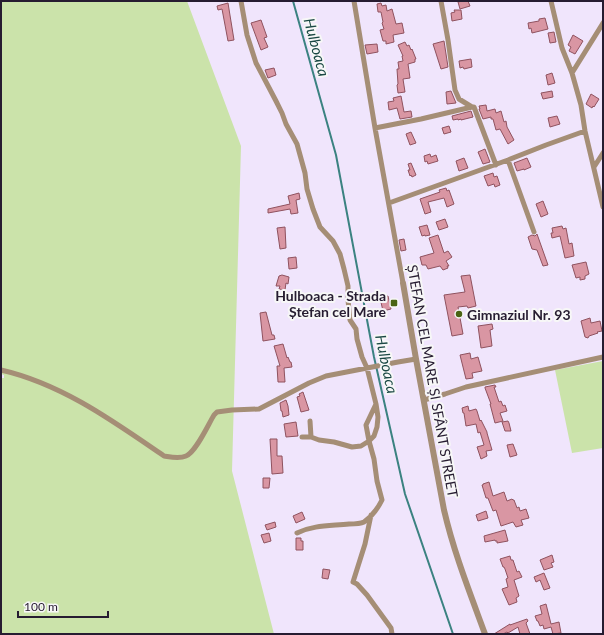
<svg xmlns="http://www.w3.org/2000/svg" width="604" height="635" font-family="Lato,sans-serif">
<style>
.green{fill:#cbe3aa}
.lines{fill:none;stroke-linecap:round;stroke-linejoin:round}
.stream{stroke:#3b8281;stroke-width:2}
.building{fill:#d996a3;stroke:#8f525f}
.minor{stroke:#a58e76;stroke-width:5}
.tertiary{stroke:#a58e76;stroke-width:6}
.poi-dot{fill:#4a6313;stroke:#f7f7f7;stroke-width:1.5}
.labels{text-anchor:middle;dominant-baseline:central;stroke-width:4;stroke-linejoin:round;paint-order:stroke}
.poi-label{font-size:14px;font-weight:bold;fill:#261c31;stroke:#f7f7f7;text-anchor:end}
.street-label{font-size:14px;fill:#261c31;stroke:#f7f7f7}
.water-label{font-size:15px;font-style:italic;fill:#1a4844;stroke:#f7f7f7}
</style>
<rect width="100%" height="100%" fill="#f0e5fc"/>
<path class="green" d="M 1,1 L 187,1 L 241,146 L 232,471 L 274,634 L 1,634 L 1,378 L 4,378 L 4,375 L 1,374 Z
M 603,361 L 603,448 L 572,453 L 555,370 Z"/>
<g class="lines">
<path class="stream" d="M 293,1 L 336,155 L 374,357 L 405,494 L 453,634"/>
</g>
<path class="building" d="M 462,1 L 468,1 L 470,6 L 460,9 L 458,2 Z
M 228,3 L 234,40 L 228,41 L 222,9 L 218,10 L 217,6 Z
M 381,3 L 382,6 L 386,5 L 387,11 L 392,9 L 396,24 L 402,23 L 404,33 L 393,35 L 394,42 L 386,44 L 386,41 L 383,41 L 380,30 L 384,29 L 382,23 L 383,22 L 381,12 L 378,12 L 377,4 Z
M 454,10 L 461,10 L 462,19 L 452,21 L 451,13 L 455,12 Z
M 545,18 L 548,29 L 532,33 L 531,28 L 529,29 L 528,23 L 539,21 L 539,19 Z
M 261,20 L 267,37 L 264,38 L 268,47 L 261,50 L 251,23 Z
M 554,32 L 556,42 L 550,43 L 548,33 Z
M 573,35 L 583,41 L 575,54 L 569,51 L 571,47 L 568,45 Z
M 444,41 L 448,67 L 441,69 L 433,44 Z
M 405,42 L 407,46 L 409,45 L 411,50 L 412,49 L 416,59 L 415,59 L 415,62 L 408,64 L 410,78 L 403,79 L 405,92 L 398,93 L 397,85 L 398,84 L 397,69 L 399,69 L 398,62 L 403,61 L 402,56 L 403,56 L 398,45 Z
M 377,44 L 378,52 L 367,54 L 365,45 Z
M 471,59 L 472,67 L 464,69 L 463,67 L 460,68 L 459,61 Z
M 274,68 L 276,75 L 268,78 L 265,70 Z
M 552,73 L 555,83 L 548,85 L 546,75 Z
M 451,91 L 456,103 L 447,104 L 446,92 Z
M 552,91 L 553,97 L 543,99 L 541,93 Z
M 591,94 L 599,99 L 594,107 L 593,106 L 592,108 L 586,104 Z
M 401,96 L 404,112 L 411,111 L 412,117 L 400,119 L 397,108 L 389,110 L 388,102 L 394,101 L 393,98 Z
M 486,105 L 487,111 L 495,109 L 496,113 L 501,111 L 504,122 L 506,121 L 507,127 L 514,140 L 508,144 L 500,129 L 496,130 L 493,119 L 491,119 L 491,117 L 483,119 L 479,109 L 480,109 L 479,106 Z
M 471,111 L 473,117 L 461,120 L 461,119 L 458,120 L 458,119 L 453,120 L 452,116 Z
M 557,116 L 560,124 L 550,127 L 548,118 Z
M 449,126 L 451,132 L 444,134 L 442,128 Z
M 411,132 L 416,143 L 410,145 L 406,134 Z
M 485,149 L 490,162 L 483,164 L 478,152 Z
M 430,154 L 431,157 L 436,155 L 438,161 L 428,164 L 427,161 L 425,162 L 424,156 Z
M 464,158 L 468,168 L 459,171 L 456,161 Z
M 527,158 L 531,167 L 524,170 L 524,169 L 517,171 L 514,163 Z
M 411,163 L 416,175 L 412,177 L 411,175 L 410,176 L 408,170 L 410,170 L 408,164 Z
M 493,173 L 494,177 L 497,176 L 500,185 L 495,187 L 494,184 L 488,186 L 484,176 Z
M 446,188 L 447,191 L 449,190 L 454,204 L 447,207 L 444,198 L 428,202 L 431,212 L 425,214 L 420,199 L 440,192 L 439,190 Z
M 299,193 L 300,199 L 296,200 L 298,213 L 291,214 L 290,209 L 268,213 L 268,209 L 290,204 L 288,196 Z
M 543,201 L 548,214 L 541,217 L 536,204 Z
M 445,219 L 448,227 L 439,230 L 436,222 Z
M 427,225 L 430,235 L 425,236 L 425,235 L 422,236 L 419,227 Z
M 562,226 L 563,229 L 566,228 L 569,244 L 572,243 L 574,256 L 565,258 L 560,236 L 552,238 L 551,233 L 553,233 L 552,228 Z
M 285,227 L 286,248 L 280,249 L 277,228 Z
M 537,234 L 548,265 L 543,266 L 537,250 L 532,249 L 528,237 L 532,235 L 535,236 Z
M 438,235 L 444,253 L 448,251 L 452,257 L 446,261 L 449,266 L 447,266 L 448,268 L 443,270 L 440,266 L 428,269 L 426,265 L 422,265 L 420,257 L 434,253 L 429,238 Z
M 404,239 L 406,250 L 401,251 L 399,240 Z
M 296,257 L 297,268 L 289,269 L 288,258 Z
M 586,262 L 589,274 L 585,276 L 585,279 L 580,280 L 580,277 L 576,278 L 572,265 Z
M 282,275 L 289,277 L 288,284 L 286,283 L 285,290 L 279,289 L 280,286 L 276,286 L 279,276 Z
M 470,275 L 476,306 L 468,308 L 467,306 L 458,307 L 463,334 L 452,336 L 444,295 L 465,292 L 461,276 Z
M 388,296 L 391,309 L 383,311 L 380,298 Z
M 266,312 L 272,335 L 274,335 L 275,339 L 263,341 L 260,313 Z
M 590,318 L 591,323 L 600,321 L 602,331 L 597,332 L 598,333 L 589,336 L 588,338 L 585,337 L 581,321 Z
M 492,324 L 493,329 L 490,330 L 492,346 L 481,348 L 478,326 Z
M 283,344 L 287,358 L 288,357 L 290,362 L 291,362 L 292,367 L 284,368 L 285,382 L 278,382 L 277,366 L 280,366 L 274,346 Z
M 470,353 L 471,359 L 478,357 L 482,371 L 472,373 L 473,378 L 466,379 L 460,355 Z
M 495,385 L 496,387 L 494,387 L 499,402 L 501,401 L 503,406 L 505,405 L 507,411 L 500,413 L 503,421 L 495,423 L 490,404 L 491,404 L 485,388 L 485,387 Z
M 303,392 L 309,410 L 301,412 L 297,397 L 300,396 L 299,394 Z
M 286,400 L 288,406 L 289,415 L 283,417 L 282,411 L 281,411 L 280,403 Z
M 468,406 L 469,411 L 476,409 L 477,411 L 480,421 L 481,420 L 487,432 L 487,433 L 492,450 L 486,451 L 487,456 L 481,459 L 477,447 L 484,445 L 480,432 L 478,433 L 476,424 L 466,426 L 464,413 L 463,413 L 462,408 Z
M 508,421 L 509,423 L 511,431 L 505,431 L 502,422 Z
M 296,422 L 298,436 L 286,437 L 284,424 Z
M 270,439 L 277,439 L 277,456 L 282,456 L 283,473 L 272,474 Z
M 513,444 L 517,455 L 510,457 L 507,445 Z
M 263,478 L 270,478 L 269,488 L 263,488 Z
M 489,482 L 493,496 L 504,492 L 507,501 L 512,499 L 513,500 L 514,500 L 517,508 L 519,507 L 520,511 L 526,509 L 529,518 L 521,520 L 523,525 L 516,527 L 513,522 L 501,526 L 496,510 L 493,511 L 488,498 L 486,498 L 482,485 L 483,485 L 483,484 Z
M 486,511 L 488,518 L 478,521 L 476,515 Z
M 302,512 L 305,519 L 296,523 L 293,516 Z
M 275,522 L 276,527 L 267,530 L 265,525 Z
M 505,530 L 508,541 L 497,543 L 497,541 L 495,541 L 495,540 L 485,542 L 484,536 Z
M 269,533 L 271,541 L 264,543 L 261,535 Z
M 296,538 L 301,538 L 301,541 L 303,541 L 303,550 L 296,550 Z
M 552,555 L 554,562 L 551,563 L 553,567 L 544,570 L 540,560 Z
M 510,556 L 511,560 L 513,560 L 517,572 L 519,571 L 522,577 L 514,580 L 519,596 L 516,598 L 517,602 L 509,605 L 502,589 L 508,587 L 506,579 L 508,578 L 505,569 L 504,567 L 503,567 L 500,559 Z
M 323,569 L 330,570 L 328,579 L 322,578 Z
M 544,573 L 550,588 L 544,590 L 540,580 L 536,582 L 534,577 Z
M 546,604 L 551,624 L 559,622 L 561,633 L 553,634 L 551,627 L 544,629 L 543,625 L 540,626 L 538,621 L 537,621 L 535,616 L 542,614 L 540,606 Z
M 527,619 L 528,621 L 526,623 L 530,634 L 520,634 L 518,627 L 508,633 L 507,632 L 503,634 L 494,634 L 510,624 L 510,625 Z"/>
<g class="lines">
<path class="minor" d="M 241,1 L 247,35 L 256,63 L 276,101 L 282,113 L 286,124 L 297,144 L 305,173 L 307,189 L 313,209 L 320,227 L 333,241 L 340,254 L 344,269 L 348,286 L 348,300 L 350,320 L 356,329 L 357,339 L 362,357 L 367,368 L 376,404 L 366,425 L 369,441 L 374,459 L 377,481 L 382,500 C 378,508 371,517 364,522 C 360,524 353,524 349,524 C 330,526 313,525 297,533
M 354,1 L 375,128 L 403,283
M 441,1 L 448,40 L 455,90 L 459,99 L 472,107
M 551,1 L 562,48 L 572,73 L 581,105 L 585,131 L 603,207
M 572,73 L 603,23
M 375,128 L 421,119 L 472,107 L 474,107 L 496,165
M 508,160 L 534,232
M 594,167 L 603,153
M 389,203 L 508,160 L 546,145 L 585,131
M 1,370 C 62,384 113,421 164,456 C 171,457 179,459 186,456 C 196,452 208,425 214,415 L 217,412 L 232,410 L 259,409 L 309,383 L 326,376 L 398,362 L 416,359
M 424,400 L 445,394 L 466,387 L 603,357
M 310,421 L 311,437
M 302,437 L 311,437 L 319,440 L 334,442 L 352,447 L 361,446 L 369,441 L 374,436 L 377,427 L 378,417 L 376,404
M 371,515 L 365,544 L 353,582 L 357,584 L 367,595 L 391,628 L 392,634"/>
<path class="tertiary" d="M 403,283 L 416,359 L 444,510 C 454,553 470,593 485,634"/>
</g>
<g class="poi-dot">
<rect x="390" y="299" width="8" height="8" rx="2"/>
<circle cx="459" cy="314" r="4"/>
</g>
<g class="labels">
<g class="poi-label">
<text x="386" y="295">Hulboaca - Strada<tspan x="386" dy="16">Ștefan cel Mare</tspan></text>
<text x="467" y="314" text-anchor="start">Gimnaziul Nr. 93</text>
</g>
<g class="street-label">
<text transform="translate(433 381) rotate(80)">ȘTEFAN CEL MARE ȘI SFÂNT STREET</text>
</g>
<g class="water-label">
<text transform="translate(317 47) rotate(75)">Hulboaca</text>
<text transform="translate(387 364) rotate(78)">Hulboaca</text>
</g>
</g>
<rect width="604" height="635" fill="none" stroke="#261c31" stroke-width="4"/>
<path d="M18 611v6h90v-6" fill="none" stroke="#261c31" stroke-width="2"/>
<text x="24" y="611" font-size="12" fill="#261c31" stroke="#f7f7f7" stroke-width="3" paint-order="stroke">100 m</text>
</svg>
